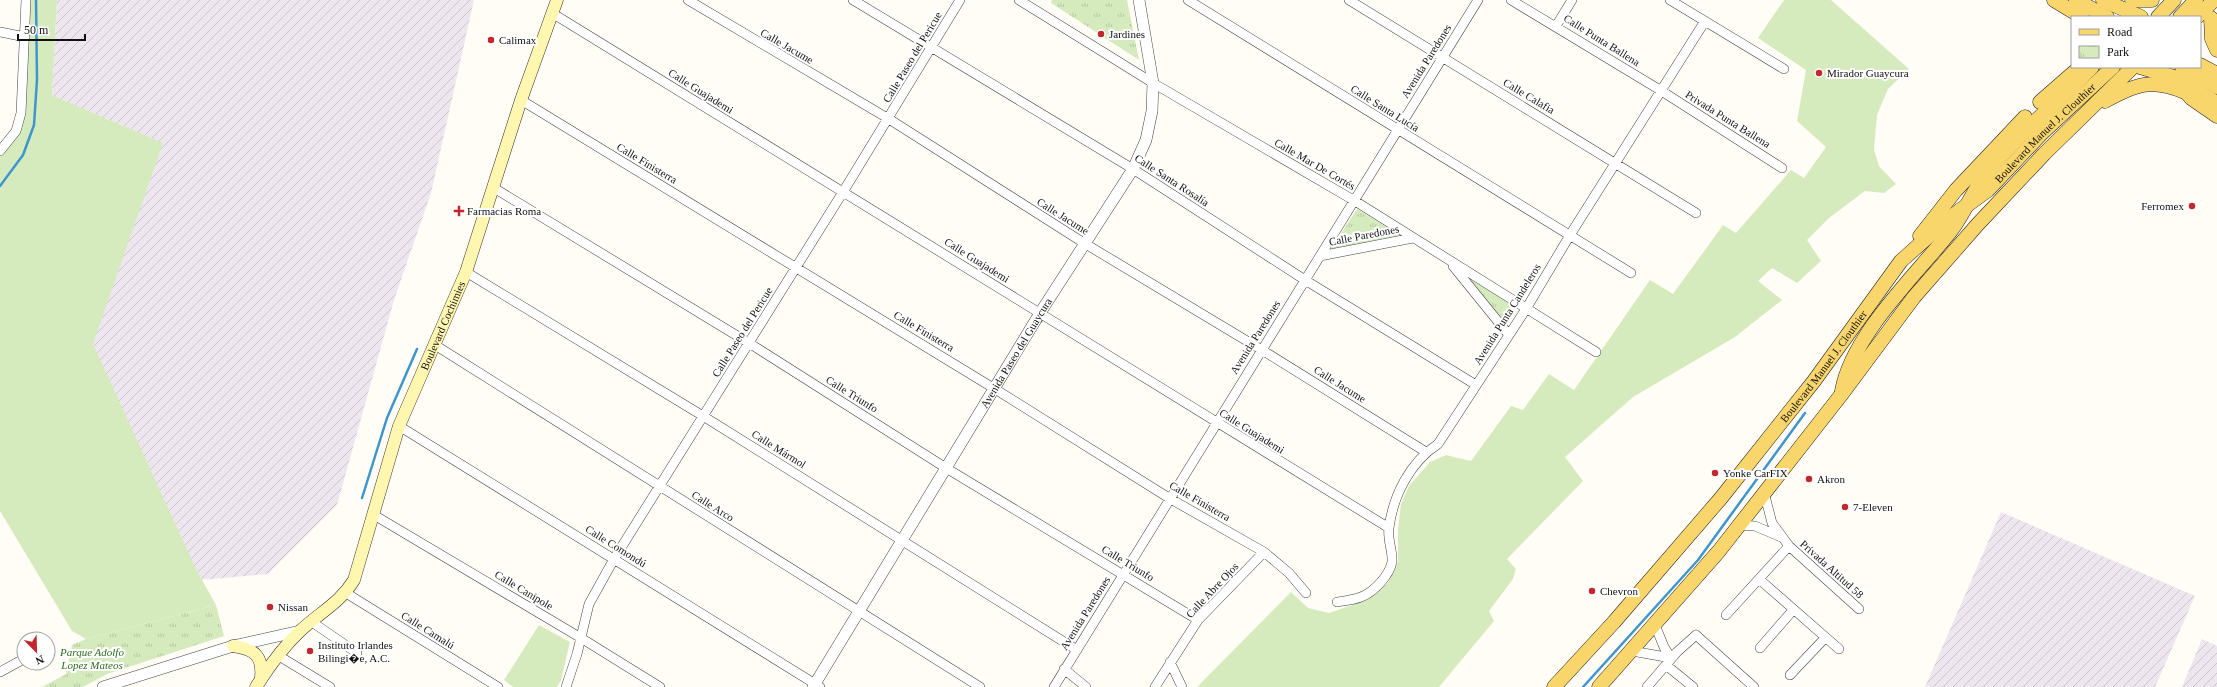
<svg xmlns="http://www.w3.org/2000/svg" width="2217" height="687" font-family="'Times New Roman',serif">
<style>
.industrial{fill:url(#industrial-furrows)}
.grass{fill:#d5ebbd}
.park{fill:url(#park-tufts)}
.lines{fill:none;stroke-linecap:round;stroke-linejoin:round}
.stream{stroke:#3f96cf;stroke-width:2.5}
.minor-casing{stroke:#444;stroke-width:10}
.tertiary-casing{stroke:#444;stroke-width:12}
.secondary-casing{stroke:#333;stroke-width:13}
.primary-casing{stroke:#222;stroke-width:15}
.minor{stroke:#fff;stroke-width:9}
.tertiary{stroke:#fff;stroke-width:11}
.secondary{stroke:#fff6b0;stroke-width:12}
.primary{stroke:#f9d66b;stroke-width:14}
.poi-dot{fill:#c4262e;stroke:#fff;stroke-width:1.5}
.labels{text-anchor:middle;dominant-baseline:central;stroke-width:4;stroke-linejoin:round;paint-order:stroke}
.poi-label{font-size:11px;fill:#111;stroke:#fff;text-anchor:start}
.street-label{font-size:11px;fill:#111;stroke:#fff}
.park-label{font-size:11px;font-style:italic;fill:#2f6b1f;stroke:#fff}
</style>
<defs>
<pattern id="industrial-furrows" width="10" height="10" patternUnits="userSpaceOnUse"><rect width="10" height="10" fill="#eee6ef"/><path d="M-1 1l2-2M0 10L10 0M9 11l2-2" fill="none" stroke="#cbc4cc"/></pattern>
<pattern id="park-tufts" width="24" height="20" patternUnits="userSpaceOnUse"><rect width="24" height="20" fill="#d5ebbd"/><path d="M3 7l-1-3M5 7V3M7 7l1-3M15 17l-1-3M17 17v-4M19 17l1-3" fill="none" stroke="#b6c8a1"/></pattern>
</defs>
<rect width="100%" height="100%" fill="#fffdf5"/>
<path class="industrial" d="M 57,0 L 474,0 L 431,193 L 394,300 L 337,505 L 268,574 L 202,580 L 167,517 L 92,344 L 162,143 L 52,95 Z
M 2001,512 L 2195,596 L 2155,687 L 1925,687 Z
M 2202,639 L 2217,646 L 2217,687 L 2182,687 Z"/>
<path class="grass" d="M 26,0 L 57,0 L 52,95 L 163,143 L 93,344 L 196,569 L 216,605 L 86,639 L 72,631 L 0,511 L 0,151 L 16,131 Z
M 1784,0 L 1831,0 L 1909,69 L 1888,89 L 1877,115 L 1874,150 L 1879,166 L 1896,184 L 1884,193 L 1865,191 L 1829,218 L 1807,240 L 1821,261 L 1797,283 L 1772,268 L 1758,281 L 1782,300 L 1735,337 L 1633,397 L 1565,457 L 1583,481 L 1507,559 L 1516,569 L 1513,579 L 1489,611 L 1494,621 L 1439,687 L 1197,687 L 1291,592 L 1308,608 L 1329,613 L 1364,601 L 1388,583 L 1398,562 L 1398,529 L 1401,504 L 1409,486 L 1430,462 L 1446,455 L 1471,461 L 1511,406 L 1523,410 L 1549,374 L 1574,390 L 1650,280 L 1673,294 L 1723,225 L 1736,233 L 1791,170 L 1804,178 L 1826,147 L 1797,121 L 1806,70 L 1758,38 Z
M 539,625 L 570,642 L 561,680 L 557,687 L 513,687 L 504,680 Z"/>
<path class="park" d="M 1052,0 L 1127,0 L 1139,60 L 1051,3 Z
M 1357,209 L 1400,235 L 1331,249 Z
M 1463,275 L 1515,306 L 1505,324 Z
M 216,605 L 224,636 L 107,674 L 83,687 L 42,687 L 66,674 L 72,645 L 86,639 Z"/>
<g class="lines">
<path class="stream" d="M 0,186 L 23,155 L 34,125 L 37,80 L 36,0
M 362,498 L 387,418 L 417,349
M 1583,687 L 1698,560 L 1805,413"/>
<defs>
<path id="minor" d="M 688,0 L 889,119 L 1084,243 L 1262,350 L 1426,452
M 853,0 L 1133,169 L 1305,280 L 1476,385
M 1019,0 L 1153,83 L 1355,201 L 1596,352
M 1188,0 L 1631,273
M 1349,0 L 1696,213
M 1511,0 L 1660,90 L 1782,168
M 1670,0 L 1784,69
M 552,13 L 1389,528
M 1556,26 L 1572,0
M 0,32 L 25,37
M 521,100 L 995,389 L 1169,498 L 1264,552 L 1289,573 L 1306,593
M 0,151 L 16,131 L 21,113 L 26,0
M 494,188 L 749,343 L 946,468 L 1198,620
M 1320,256 L 1413,238
M 1453,266 L 1509,335
M 466,272 L 703,416 L 1077,650
M 435,345 L 980,687
M 399,426 L 820,687
M 1764,492 L 1772,523 L 1789,546 L 1859,609
M 374,515 L 581,638 L 660,687
M 1738,525 L 1755,526 L 1781,537
M 1759,579 L 1839,649
M 346,593 L 498,687
M 1337,602 C 1344,601 1353,600 1361,597 C 1374,592 1389,576 1392,562 C 1393,551 1387,539 1389,528 C 1393,496 1410,462 1438,444 L 1526,309 L 1570,235 L 1705,21
M 1726,615 L 1789,546
M 312,622 L 357,653
M 1760,648 L 1793,610
M 1632,651 L 1671,658 L 1664,647 L 1655,625
M 279,656 L 330,687
M 1170,662 L 1182,687
M 1666,665 L 1693,687
M 1064,669 L 1086,687
M 0,672 L 20,661
M 1790,675 L 1825,638
M 566,687 L 577,654 L 589,604 L 614,559 L 843,192 L 960,0
M 1054,687 L 1478,0
M 1155,687 L 1198,620 L 1264,552
M 1647,687 L 1677,652 L 1696,635 L 1754,687"/>
<g id="tertiary">
<path d="M 103,687 L 233,646 L 300,631"/>
<path id="s1" d="M 813,687 L 1040,313 L 1133,169 L 1146,140 L 1152,111 L 1153,83 L 1139,0"/>
</g>
<g id="secondary">
<path d="M 233,646 C 255,649 263,656 261,678"/>
<path id="s2" d="M 256,687 C 268,668 283,647 300,631 C 319,613 340,603 354,580 L 399,426 L 466,272 L 521,100 L 557,0"/>
</g>
<g id="primary">
<path d="M 2054,0 L 2082,17"/>
<path d="M 2076,0 L 2107,17"/>
<path d="M 2103,0 L 2141,17"/>
<path d="M 2132,0 L 2152,0"/>
<path d="M 2158,17 L 2174,0"/>
<path d="M 2180,17 L 2196,0"/>
<path d="M 2197,17 L 2214,0"/>
<path d="M 2211,18 L 2212,39 L 2217,50"/>
<path d="M 2200,65 L 2217,74"/>
<path d="M 2140,67 L 2174,77 L 2217,103"/>
<path d="M 2182,67 L 2217,87"/>
<path d="M 2180,85 L 2191,98 L 2217,116"/>
<path d="M 2105,101 C 2136,84 2151,78 2185,92"/>
<path d="M 2040,102 L 2080,67"/>
<path d="M 1920,236 L 1956,190 L 2025,117"/>
<path d="M 1842,391 C 1852,335 1915,276 1950,232 C 1965,213 1973,189 1989,170 C 2020,132 2058,102 2092,67"/>
<path id="s3" d="M 1554,687 L 1614,622 L 1721,498 L 1814,381 L 1901,261 L 1948,219 L 1988,190 L 2041,134 L 2113,67"/>
<path d="M 1599,687 L 1719,551 L 1841,395 L 1914,297 L 1978,224 L 2044,154 L 2133,67"/>
</g>
</defs>
<use href="#minor" class="minor-casing"/>
<use href="#tertiary" class="tertiary-casing"/>
<use href="#secondary" class="secondary-casing"/>
<use href="#primary" class="primary-casing"/>
<use href="#minor" class="minor"/>
<use href="#tertiary" class="tertiary"/>
<use href="#secondary" class="secondary"/>
<use href="#primary" class="primary"/>
</g>
<g class="poi-dot">
<circle cx="1101" cy="34" r="4"/>
<circle cx="491" cy="40" r="4"/>
<circle cx="1819" cy="73" r="4"/>
<circle cx="2192" cy="206" r="4"/>
<path d="M457 205h4v4h4v4h-4v4h-4v-4h-4v-4h4z"/>
<circle cx="1715" cy="473" r="4"/>
<circle cx="1809" cy="479" r="4"/>
<circle cx="1845" cy="507" r="4"/>
<circle cx="1592" cy="591" r="4"/>
<circle cx="270" cy="607" r="4"/>
<circle cx="310" cy="651" r="4"/>
</g>
<g class="labels">
<g class="poi-label">
<text x="1109" y="34">Jardines</text>
<text x="499" y="40">Calimax</text>
<text x="1827" y="73">Mirador Guaycura</text>
<text x="2184" y="206" text-anchor="end">Ferromex</text>
<text x="467" y="211">Farmacias Roma</text>
<text x="1723" y="473">Yonke CarFIX</text>
<text x="1817" y="479">Akron</text>
<text x="1853" y="507">7-Eleven</text>
<text x="1600" y="591">Chevron</text>
<text x="278" y="607">Nissan</text>
<text x="318" y="645">Instituto Irlandes<tspan x="318" dy="13">Bilingi�e, A.C.</tspan></text>
</g>
<g class="street-label">
<text transform="translate(1602 40) rotate(32)">Calle Punta Ballena</text>
<text transform="translate(787 46) rotate(30)">Calle Jacume</text>
<text transform="translate(912 57) rotate(-59)">Calle Paseo del Pericue</text>
<text transform="translate(1426 61) rotate(-58)">Avenida Paredones</text>
<text transform="translate(701 91) rotate(32)">Calle Guajademi</text>
<text transform="translate(1529 96) rotate(31)">Calle Calafia</text>
<text transform="translate(1385 108) rotate(32)">Calle Santa Lucía</text>
<text transform="translate(1728 119) rotate(32)">Privada Punta Ballena</text>
<text stroke="none"><textPath href="#s3" startOffset="743">Boulevard Manuel J. Clouthier</textPath></text>
<text transform="translate(647 163) rotate(31)">Calle Finisterra</text>
<text transform="translate(1315 164) rotate(30)">Calle Mar De Cortés</text>
<text transform="translate(1172 180) rotate(33)">Calle Santa Rosalía</text>
<text transform="translate(1063 216) rotate(32)">Calle Jacume</text>
<text transform="translate(1364 235) rotate(-11)">Calle Paredones</text>
<text transform="translate(977 260) rotate(32)">Calle Guajademi</text>
<text transform="translate(1507 314) rotate(-58)">Avenida Punta Candeleros</text>
<text stroke="none"><textPath href="#s2" startOffset="416">Boulevard Cochimies</textPath></text>
<text transform="translate(924 331) rotate(31)">Calle Finisterra</text>
<text transform="translate(742 332) rotate(-58)">Calle Paseo del Pericue</text>
<text transform="translate(1255 337) rotate(-58)">Avenida Paredones</text>
<text stroke="none"><textPath href="#s1" startOffset="391">Avenida Paseo del Guaycura</textPath></text>
<text stroke="none"><textPath href="#s3" startOffset="419">Boulevard Manuel J. Clouthier</textPath></text>
<text transform="translate(1340 384) rotate(32)">Calle Jacume</text>
<text transform="translate(852 394) rotate(32)">Calle Triunfo</text>
<text transform="translate(1252 431) rotate(32)">Calle Guajademi</text>
<text transform="translate(779 449) rotate(32)">Calle Mármol</text>
<text transform="translate(1200 501) rotate(30)">Calle Finisterra</text>
<text transform="translate(713 506) rotate(32)">Calle Arco</text>
<text transform="translate(616 546) rotate(32)">Calle Comondú</text>
<text transform="translate(1128 563) rotate(31)">Calle Triunfo</text>
<text transform="translate(1832 569) rotate(42)">Privada Altitud 58</text>
<text transform="translate(524 590) rotate(31)">Calle Canipole</text>
<text transform="translate(1212 590) rotate(-47)">Calle Abre Ojos</text>
<text transform="translate(1085 613) rotate(-58)">Avenida Paredones</text>
<text transform="translate(428 630) rotate(32)">Calle Camalú</text>
</g>
<g class="park-label">
<text x="92" y="652">Parque Adolfo<tspan x="92" dy="13">Lopez Mateos</tspan></text>
</g>
</g>
<rect x="2071" y="16" width="130" height="52" fill="#ffffff" stroke="#a0a0a0"/>
<rect x="2079" y="29" width="20" height="6" fill="#f9d66b" stroke="#a0a0a0"/>
<text x="2107" y="36" font-size="12" fill="#111111">Road</text>
<rect x="2079" y="46" width="20" height="12" fill="url(#park-tufts)" stroke="#a0a0a0"/>
<text x="2107" y="56" font-size="12" fill="#111111">Park</text>
<g transform="translate(36 651) rotate(157)"><circle r="19" fill="#ffffff" stroke="#a0a0a0"/>
<path d="M0-3L7 15L0 10L-7 15Z" fill="#c4262e"/>
<text y="-6" font-size="11" font-weight="bold" text-anchor="middle" fill="#111111">N</text>
</g>
<path d="M18 34v6h67v-6" fill="none" stroke="#111111" stroke-width="2"/>
<text x="24" y="34" font-size="12" fill="#111111" stroke="#ffffff" stroke-width="3" paint-order="stroke">50 m</text>
</svg>
